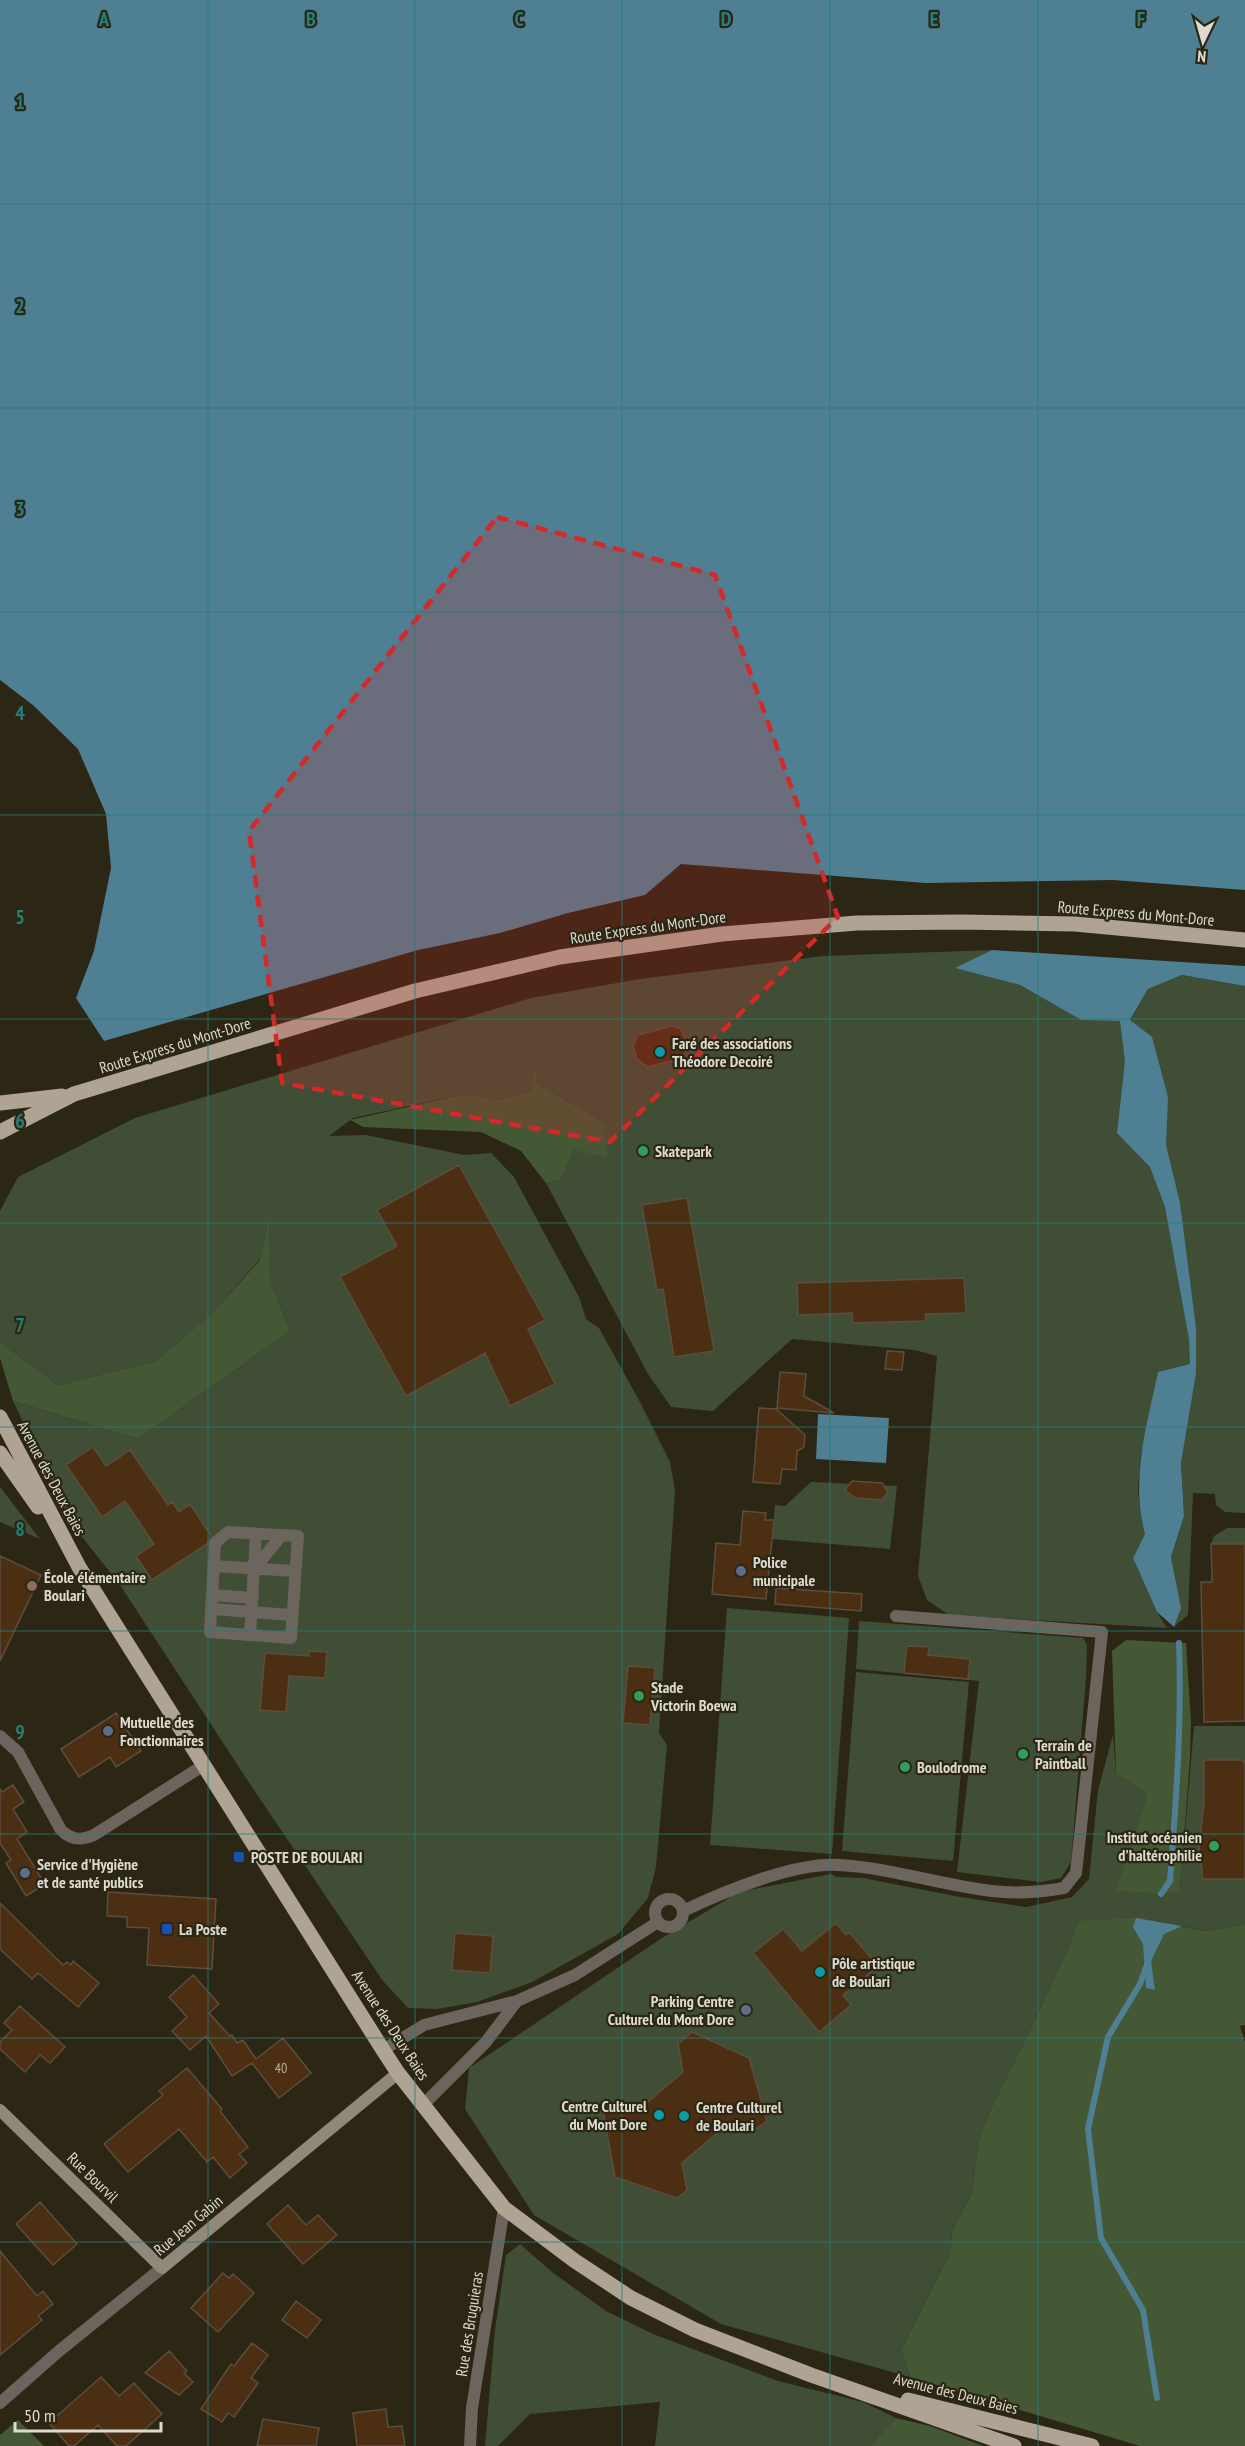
<svg xmlns="http://www.w3.org/2000/svg" width="1245" height="2446" font-family="'PT Sans Narrow',sans-serif">
<style>
.green{fill:#3f4e35}
.forest{fill:#445835}
.water{fill:#4e7f92}
.lines{fill:none;stroke-linecap:round;stroke-linejoin:round}
.stream{stroke:#4e7f92;stroke-width:6}
.building{fill:#4c2f12;stroke:#5c4d3f;stroke-width:1.5}
.street{stroke:#6b655e;stroke-width:12}
.secondary{stroke:#91887c;stroke-width:12}
.primary{stroke:#afa394;stroke-width:15}
.marked{fill:#d62828;fill-opacity:0.2;stroke:#d62828;stroke-width:4.5;stroke-dasharray:12 8;stroke-linejoin:round}
.grid{fill:none;stroke:#248078;stroke-width:1.5;stroke-opacity:0.55}
.culture-dot{fill:#0f9aa8;stroke:#2c2615;stroke-width:2}
.leisure-dot{fill:#2e9e5b;stroke:#2c2615;stroke-width:2}
.service-dot{fill:#5c6f8a;stroke:#2c2615;stroke-width:2}
.education-dot{fill:#8d6e63;stroke:#2c2615;stroke-width:2}
.transit-dot{fill:#1a4fb4;stroke:#2c2615;stroke-width:2}
.labels{text-anchor:middle;dominant-baseline:central;stroke-width:4.5;stroke-linejoin:round;paint-order:stroke}
.number-label{font-size:14px;fill:#b9afa0}
.street-label{font-size:16px;fill:#dddacf;stroke:#2c2615}
.poi-label{font-size:16px;font-weight:bold;fill:#dddacf;stroke:#2c2615;text-anchor:start}
.grid-label{font-size:20px;text-anchor:middle;font-weight:bold;fill:#248078;stroke:#2c2615;stroke-width:4.5;stroke-linejoin:round;paint-order:stroke}
</style>
<rect width="100%" height="100%" fill="#2c2615"/>
<path class="green" d="M 992,950 L 956,968 L 1020,985 L 1081,1020 L 1130,1021 L 1148,989 L 1182,975 L 1245,986 L 1245,1513 L 1225,1512 L 1216,1505 L 1215,1494 L 1193,1493 L 1188,1615 L 1174,1627 L 1180,1605 L 1171,1557 L 1184,1516 L 1181,1463 L 1196,1363 L 1141,1455 L 1138,1488 L 1141,1517 L 1145,1534 L 1133,1558 L 1157,1612 L 1167,1628 L 949,1615 L 927,1600 L 918,1576 L 937,1356 L 915,1350 L 792,1339 L 713,1411 L 671,1407 L 648,1374 L 546,1183 L 561,1180 L 574,1150 L 604,1122 L 536,1083 L 536,1069 L 530,1091 L 500,1100 L 465,1094 L 353,1118 L 329,1136 L 366,1135 L 464,1155 L 491,1153 L 514,1177 L 579,1297 L 586,1319 L 599,1328 L 640,1402 L 670,1462 L 675,1490 L 659,1733 L 667,1745 L 656,1867 L 648,1898 L 618,1934 L 532,1982 L 477,2002 L 437,2009 L 408,2008 L 383,1981 L 248,1781 L 120,1585 L 71,1523 L 13,1401 L 138,1439 L 290,1331 L 271,1282 L 269,1222 L 259,1260 L 215,1310 L 156,1361 L 58,1385 L 0,1342 L 0,1211 L 18,1177 L 135,1118 L 531,998 L 640,979 L 823,956 Z
M 811,1482 L 897,1486 L 890,1549 L 772,1539 L 775,1505 L 785,1506 Z
M 0,1487 L 40,1539 L 0,1522 Z
M 1227,1528 L 1245,1528 L 1245,1544 L 1211,1544 L 1214,1536 Z
M 727,1608 L 849,1618 L 832,1854 L 710,1845 Z
M 859,1621 L 1083,1638 L 1087,1645 L 1086,1678 L 1071,1862 L 1061,1878 L 1041,1882 L 957,1872 L 979,1681 L 856,1669 Z
M 856,1672 L 969,1682 L 953,1861 L 842,1851 Z
M 1194,1726 L 1245,1726 L 1245,1924 L 1206,1931 L 1155,1921 L 1078,1921 L 1071,1942 L 1031,2028 L 988,2115 L 978,2143 L 972,2193 L 952,2231 L 950,2253 L 901,2350 L 910,2377 L 721,2324 L 534,2215 L 465,2109 L 469,2068 L 662,1938 L 739,1892 L 831,1874 L 837,1877 L 863,1878 L 960,1897 L 1026,1907 L 1072,1897 L 1089,1879 L 1098,1790 L 1113,1735 L 1116,1774 L 1146,1792 L 1143,1810 L 1180,1891 Z
M 520,2244 L 552,2272 L 606,2311 L 653,2334 L 778,2381 L 863,2402 L 896,2418 L 871,2444 L 872,2446 L 655,2446 L 660,2402 L 530,2414 L 498,2446 L 485,2446 L 495,2330 L 506,2255 Z"/>
<path class="forest" d="M 536,1065 L 536,1083 L 604,1122 L 607,1157 L 574,1150 L 561,1180 L 546,1183 L 521,1151 L 481,1132 L 363,1127 L 350,1120 L 465,1094 L 500,1100 L 530,1091 Z
M 269,1219 L 271,1282 L 290,1331 L 138,1439 L 13,1401 L 0,1358 L 0,1342 L 58,1385 L 156,1361 L 215,1310 L 259,1261 Z
M 1126,1640 L 1186,1643 L 1191,1721 L 1190,1758 L 1180,1891 L 1161,1894 L 1116,1890 L 1143,1810 L 1146,1792 L 1116,1774 L 1112,1651 Z
M 1136,1918 L 1206,1931 L 1245,1924 L 1245,2025 L 1240,2026 L 1245,2042 L 1245,2446 L 1140,2446 L 910,2377 L 901,2350 L 950,2253 L 952,2231 L 972,2193 L 978,2143 L 988,2115 L 1031,2028 L 1071,1942 L 1078,1921 Z
M 896,2418 L 930,2426 L 983,2446 L 872,2446 L 871,2444 Z
M 18,2420 L 44,2446 L 0,2446 L 0,2435 Z"/>
<path class="water" d="M 0,0 L 1245,0 L 1245,890 L 1113,880 L 925,883 L 681,864 L 645,895 L 568,913 L 500,933 L 418,950 L 104,1041 L 76,998 L 94,951 L 111,868 L 106,814 L 78,749 L 34,706 L 0,680 Z
M 992,950 L 1245,966 L 1245,986 L 1182,975 L 1148,989 L 1130,1020 L 1152,1037 L 1168,1097 L 1166,1145 L 1180,1203 L 1196,1328 L 1196,1373 L 1181,1463 L 1184,1516 L 1171,1557 L 1181,1608 L 1174,1627 L 1157,1612 L 1133,1558 L 1145,1534 C 1130,1480 1147,1425 1158,1372 L 1190,1364 L 1189,1339 L 1165,1207 L 1150,1167 L 1117,1133 L 1125,1061 L 1120,1021 L 1081,1020 L 1020,985 L 955,968 Z
M 818,1414 L 889,1418 L 886,1463 L 816,1459 Z
M 1136,1918 L 1182,1926 L 1164,1934 L 1151,1961 L 1155,1990 L 1146,1988 L 1143,1944 L 1133,1927 Z"/>
<g class="lines">
<path class="stream" d="M 1161,1894 L 1170,1881 C 1176,1801 1182,1723 1179,1643
M 1149,1959 L 1140,1984 L 1108,2037 L 1088,2129 L 1101,2238 L 1143,2310 L 1157,2398"/>
</g>
<path class="building" d="M 672,1026 L 681,1029 L 688,1046 L 682,1058 L 648,1067 L 637,1059 L 633,1046 L 638,1035 Z
M 459,1165 L 545,1320 L 528,1329 L 555,1384 L 510,1406 L 485,1353 L 406,1396 L 340,1277 L 397,1246 L 377,1210 Z
M 687,1198 L 714,1351 L 674,1357 L 663,1289 L 657,1290 L 642,1205 Z
M 964,1278 L 966,1313 L 925,1314 L 926,1321 L 853,1323 L 852,1313 L 798,1315 L 797,1283 Z
M 887,1351 L 904,1352 L 902,1370 L 885,1369 Z
M 780,1372 L 806,1374 L 804,1396 L 834,1413 L 777,1408 Z
M 759,1408 L 776,1409 L 805,1435 L 804,1447 L 797,1451 L 796,1470 L 782,1469 L 780,1484 L 753,1482 Z
M 93,1447 L 106,1466 L 130,1450 L 168,1505 L 172,1502 L 179,1512 L 190,1504 L 211,1536 L 207,1544 L 152,1580 L 136,1556 L 154,1544 L 125,1501 L 102,1517 L 66,1465 Z
M 852,1481 L 882,1483 L 888,1492 L 882,1500 L 855,1498 L 845,1490 Z
M 743,1511 L 766,1513 L 765,1520 L 774,1520 L 766,1599 L 712,1594 L 716,1543 L 740,1545 Z
M 1211,1544 L 1245,1544 L 1245,1721 L 1204,1722 L 1201,1582 L 1212,1582 Z
M 0,1556 L 41,1575 L 0,1661 Z
M 776,1588 L 862,1594 L 861,1611 L 775,1604 Z
M 907,1646 L 929,1647 L 928,1655 L 970,1659 L 968,1679 L 904,1673 Z
M 309,1651 L 327,1652 L 325,1678 L 289,1676 L 286,1712 L 260,1710 L 265,1653 L 309,1656 Z
M 628,1666 L 655,1668 L 650,1725 L 623,1723 Z
M 116,1713 L 141,1751 L 116,1767 L 110,1757 L 79,1777 L 61,1749 Z
M 1204,1760 L 1243,1760 L 1245,1764 L 1245,1879 L 1203,1879 L 1199,1846 L 1204,1803 Z
M 13,1785 L 24,1802 L 13,1809 L 27,1832 L 17,1839 L 45,1884 L 26,1896 L 6,1863 L 11,1860 L 0,1843 L 0,1789 L 2,1792 Z
M 108,1892 L 216,1899 L 212,1969 L 147,1965 L 149,1928 L 127,1927 L 127,1917 L 107,1916 Z
M 0,1903 L 63,1965 L 67,1962 L 71,1965 L 73,1961 L 99,1983 L 78,2007 L 38,1973 L 32,1979 L 0,1949 Z
M 836,1923 L 846,1935 L 849,1932 L 878,1966 L 843,1995 L 851,2005 L 819,2032 L 753,1953 L 783,1929 L 802,1951 Z
M 455,1933 L 493,1936 L 490,1973 L 452,1970 Z
M 193,1975 L 219,2004 L 209,2013 L 230,2036 L 232,2035 L 237,2043 L 243,2040 L 256,2059 L 283,2038 L 311,2073 L 279,2098 L 252,2063 L 232,2076 L 206,2036 L 190,2050 L 172,2031 L 187,2017 L 169,1997 Z
M 20,2006 L 65,2047 L 50,2063 L 40,2055 L 25,2072 L 0,2049 L 0,2042 L 12,2030 L 4,2023 Z
M 692,2032 L 749,2058 L 767,2121 L 754,2130 L 730,2122 L 682,2163 L 687,2190 L 677,2198 L 615,2177 L 603,2111 L 612,2103 L 636,2112 L 683,2072 L 678,2044 Z
M 187,2068 L 222,2109 L 220,2111 L 248,2147 L 239,2154 L 247,2163 L 230,2178 L 213,2157 L 207,2162 L 179,2129 L 128,2172 L 104,2144 L 163,2095 L 159,2091 Z
M 40,2202 L 77,2244 L 53,2265 L 16,2224 Z
M 288,2205 L 306,2225 L 318,2215 L 337,2235 L 303,2264 L 267,2224 Z
M 0,2251 L 37,2296 L 43,2291 L 53,2304 L 38,2316 L 42,2320 L 0,2355 Z
M 223,2273 L 229,2278 L 233,2274 L 254,2293 L 218,2332 L 191,2308 Z
M 296,2301 L 321,2320 L 307,2338 L 282,2320 Z
M 252,2343 L 268,2355 L 251,2378 L 258,2383 L 234,2417 L 228,2413 L 222,2422 L 201,2409 L 231,2364 L 234,2366 Z
M 169,2351 L 187,2371 L 184,2373 L 193,2382 L 179,2395 L 145,2373 Z
M 101,2377 L 119,2396 L 134,2383 L 162,2414 L 126,2446 L 117,2446 L 98,2425 L 74,2446 L 69,2446 L 49,2423 Z
M 386,2409 L 388,2427 L 402,2426 L 405,2446 L 357,2446 L 353,2413 Z
M 263,2419 L 319,2428 L 316,2446 L 257,2446 Z"/>
<g class="lines">
<path class="street" d="M 228,1532 L 298,1536 L 291,1638 L 210,1632 L 215,1543 Z
M 214,1566 L 295,1571
M 255,1568 L 282,1535
M 212,1595 L 253,1598
M 212,1609 L 292,1615
M 250,1635 L 256,1534
M 0,1736 L 18,1752 L 61,1830 C 71,1840 81,1841 94,1835 L 204,1765
M655 1913a14 14 0 1 1 28 0a14 14 0 1 1-28 0Z
M 683,1911 C 723,1892 794,1862 839,1865 C 893,1868 940,1885 992,1891 C 1016,1894 1041,1892 1064,1888 L 1076,1873 L 1102,1632 L 896,1616
M 517,2001 L 575,1975 L 658,1922
M 383,2050 L 424,2025 L 517,2001 L 486,2042 L 423,2105
M 0,2403 L 59,2351 L 162,2268
M 470,2446 L 472,2408 L 504,2208"/>
<path class="secondary" d="M 0,2110 L 162,2268 L 398,2073"/>
<path class="primary" d="M 0,1103 L 62,1096
M 0,1132 L 74,1094 L 415,991 L 560,957 L 722,934 L 857,923 L 962,922 L 1075,924 L 1245,940
M 0,1417 L 79,1567 L 383,2050 L 398,2073 L 504,2208 L 575,2261 L 631,2298 L 695,2330 L 811,2375 L 1014,2446
M 0,1453 L 38,1507
M 908,2400 L 1092,2446"/>
</g>
<path class="marked" d="M 497,517 L 715,575 L 838,917 L 610,1142 L 282,1083 L 249,831 Z"/>
<path class="grid" d="M 208,0 L 208,2446M 415,0 L 415,2446M 622,0 L 622,2446M 830,0 L 830,2446M 1038,0 L 1038,2446M 0,204 L 1245,204M 0,408 L 1245,408M 0,612 L 1245,612M 0,815 L 1245,815M 0,1019 L 1245,1019M 0,1223 L 1245,1223M 0,1427 L 1245,1427M 0,1631 L 1245,1631M 0,1834 L 1245,1834M 0,2038 L 1245,2038M 0,2242 L 1245,2242"/>
<g class="culture-dot">
<circle cx="660" cy="1052" r="6"/>
<circle cx="820" cy="1972" r="6"/>
<circle cx="659" cy="2115" r="6"/>
<circle cx="684" cy="2116" r="6"/>
</g>
<g class="leisure-dot">
<circle cx="643" cy="1151" r="6"/>
<circle cx="639" cy="1696" r="6"/>
<circle cx="1023" cy="1754" r="6"/>
<circle cx="905" cy="1767" r="6"/>
<circle cx="1214" cy="1846" r="6"/>
</g>
<g class="service-dot">
<circle cx="741" cy="1571" r="6"/>
<circle cx="108" cy="1731" r="6"/>
<circle cx="25" cy="1873" r="6"/>
<circle cx="746" cy="2010" r="6"/>
</g>
<circle class="education-dot" cx="32" cy="1586" r="6"/>
<g class="transit-dot">
<rect x="233" y="1851" width="12" height="12" rx="3"/>
<rect x="161" y="1923" width="12" height="12" rx="3"/>
</g>
<g class="labels">
<g class="number-label">
<text x="281" y="2068">40</text>
</g>
<g class="street-label">
<text transform="translate(1136 913) rotate(5)">Route Express du Mont-Dore</text>
<text transform="translate(648 927) rotate(-8)">Route Express du Mont-Dore</text>
<text transform="translate(175 1045) rotate(-17)">Route Express du Mont-Dore</text>
<text transform="translate(52 1478) rotate(62)">Avenue des Deux Baies</text>
<text transform="translate(391 2025) rotate(57)">Avenue des Deux Baies</text>
<text transform="translate(93 2177) rotate(44)">Rue Bourvil</text>
<text transform="translate(188 2225) rotate(-40)">Rue Jean Gabin</text>
<text transform="translate(469 2324) rotate(-81)">Rue des Bruguieras</text>
<text transform="translate(956 2393) rotate(14)">Avenue des Deux Baies</text>
</g>
<g class="poi-label">
<text x="672" y="1043">Faré des associations<tspan x="672" dy="18">Théodore Decoiré</tspan></text>
<text x="655" y="1151">Skatepark</text>
<text x="753" y="1562">Police<tspan x="753" dy="18">municipale</tspan></text>
<text x="44" y="1577">École élémentaire<tspan x="44" dy="18">Boulari</tspan></text>
<text x="651" y="1687">Stade<tspan x="651" dy="18">Victorin Boewa</tspan></text>
<text x="120" y="1722">Mutuelle des<tspan x="120" dy="18">Fonctionnaires</tspan></text>
<text x="1035" y="1745">Terrain de<tspan x="1035" dy="18">Paintball</tspan></text>
<text x="917" y="1767">Boulodrome</text>
<text x="1202" y="1837" text-anchor="end">Institut océanien<tspan x="1202" dy="18">d'haltérophilie</tspan></text>
<text x="251" y="1857">POSTE DE BOULARI</text>
<text x="37" y="1864">Service d'Hygiène<tspan x="37" dy="18">et de santé publics</tspan></text>
<text x="179" y="1929">La Poste</text>
<text x="832" y="1963">Pôle artistique<tspan x="832" dy="18">de Boulari</tspan></text>
<text x="734" y="2001" text-anchor="end">Parking Centre<tspan x="734" dy="18">Culturel du Mont Dore</tspan></text>
<text x="647" y="2106" text-anchor="end">Centre Culturel<tspan x="647" dy="18">du Mont Dore</tspan></text>
<text x="696" y="2107">Centre Culturel<tspan x="696" dy="18">de Boulari</tspan></text>
</g>
</g>
<g class="grid-label">
<text x="104" y="26">A</text>
<text x="311" y="26">B</text>
<text x="519" y="26">C</text>
<text x="726" y="26">D</text>
<text x="934" y="26">E</text>
<text x="1141" y="26">F</text>
<text x="20" y="109">1</text>
<text x="20" y="313">2</text>
<text x="20" y="516">3</text>
<text x="20" y="720">4</text>
<text x="20" y="924">5</text>
<text x="20" y="1128">6</text>
<text x="20" y="1332">7</text>
<text x="20" y="1536">8</text>
<text x="20" y="1739">9</text>
</g>
<g transform="translate(1203 42) rotate(185)" stroke="#2c2615" stroke-width="4.5" paint-order="stroke">
<path d="M0-4.5L10 22L0 15L-10 22Z" fill="#dddacf"/>
<text y="-9" font-size="16" font-weight="bold" text-anchor="middle" fill="#dddacf">N</text>
</g>
<path d="M15 2422v9h146v-9" fill="none" stroke="#dddacf" stroke-width="3"/>
<text x="24" y="2422" font-size="18" fill="#dddacf" stroke="#2c2615" stroke-width="4.5" paint-order="stroke">50 m</text>
</svg>
